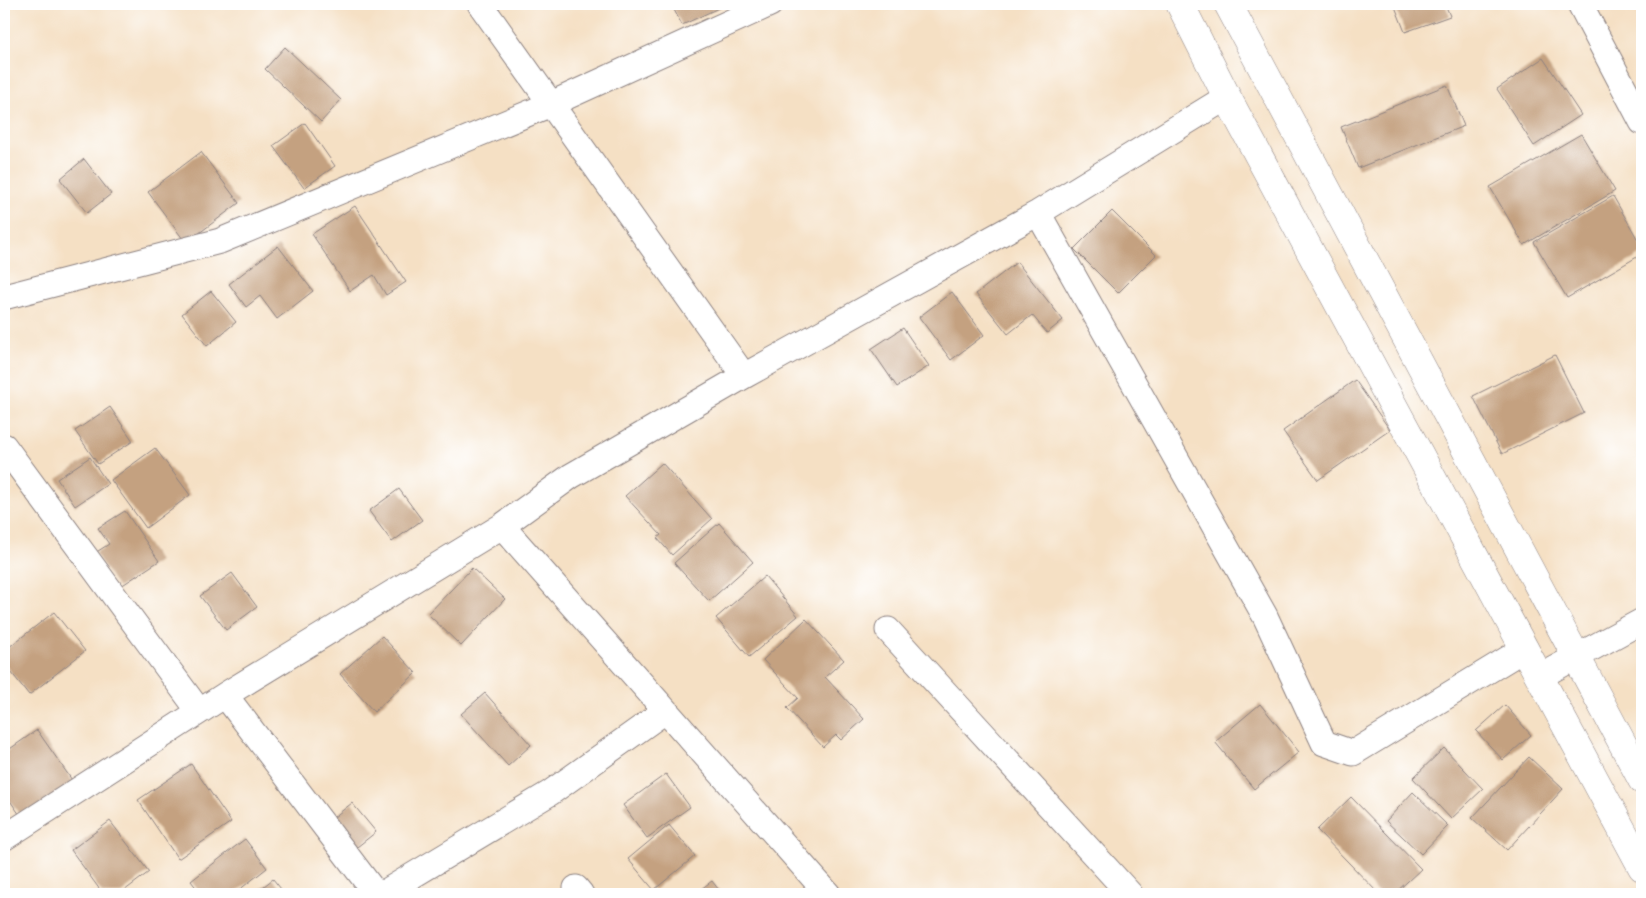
<svg xmlns="http://www.w3.org/2000/svg" width="1646" height="898" font-family="Mali,sans-serif">
<style>
.building{fill:#c4a180}
.lines{fill:none;stroke-linecap:round;stroke-linejoin:round}
.minor-casing{stroke:#8c8180;stroke-width:27}
.tertiary-casing{stroke:#8c8180;stroke-width:29}
.minor{stroke:#fff;stroke-width:25}
.tertiary{stroke:#fff;stroke-width:28}
</style>
<rect width="100%" height="100%" fill="#fff"/>
<filter id="ink" filterUnits="userSpaceOnUse"><feTurbulence type="fractalNoise" baseFrequency=".02" numOctaves="2"/><feDisplacementMap in="SourceGraphic" scale="10" xChannelSelector="R" yChannelSelector="G"/><feConvolveMatrix kernelMatrix="1 2 1 2 8 2 1 2 1" color-interpolation-filters="sRGB"/></filter>
<filter id="wash" filterUnits="userSpaceOnUse"><feTurbulence type="fractalNoise" baseFrequency=".0096" numOctaves="4" result="noise"/><feDisplacementMap in="SourceGraphic" scale="20" xChannelSelector="R" yChannelSelector="G"/><feGaussianBlur stdDeviation="1.12" result="paint"/><feColorMatrix in="noise" values="0 0 0 0 0 0 0 0 0 0 0 0 0 0 0 0 0 1.4 0 .05"/><feComposite in="paint" operator="in"/></filter>
<g filter="url(#wash)">
<rect width="100%" height="100%" fill="#f5e0c4"/>
<g id="blocks">
<path class="building" d="M 671,4 L 727,4 L 682,25 Z
M 1394,4 L 1445,4 L 1450,16 L 1405,32 Z
M 285,47 L 341,100 L 321,122 L 265,69 Z
M 1543,58 L 1581,115 L 1534,146 L 1497,89 Z
M 1447,85 L 1464,126 L 1358,168 L 1341,127 Z
M 305,123 L 335,166 L 304,188 L 273,146 Z
M 1581,134 L 1615,191 L 1524,245 L 1490,187 Z
M 201,152 L 239,203 L 186,243 L 148,192 Z
M 84,159 L 111,194 L 87,213 L 60,179 Z
M 1613,196 L 1642,247 L 1642,254 L 1567,298 L 1534,242 Z
M 355,206 L 406,282 L 386,295 L 374,275 L 350,291 L 312,234 Z
M 1112,211 L 1156,255 L 1118,293 L 1074,249 Z
M 278,246 L 313,291 L 277,319 L 260,296 L 246,307 L 229,284 Z
M 1017,262 L 1063,320 L 1047,333 L 1032,315 L 1008,334 L 976,294 Z
M 211,291 L 236,322 L 207,346 L 182,314 Z
M 952,292 L 984,335 L 951,360 L 919,317 Z
M 903,328 L 929,366 L 897,387 L 871,349 Z
M 1555,355 L 1584,413 L 1502,454 L 1473,396 Z
M 1355,380 L 1390,430 L 1318,480 L 1283,431 Z
M 110,407 L 133,441 L 98,464 L 75,431 Z
M 155,448 L 190,495 L 146,528 L 111,480 Z
M 90,457 L 108,484 L 75,506 L 57,479 Z
M 662,463 L 712,519 L 672,555 L 657,538 L 661,535 L 625,496 Z
M 399,489 L 422,520 L 392,542 L 369,511 Z
M 125,511 L 159,561 L 118,588 L 95,553 L 109,544 L 98,528 Z
M 719,523 L 753,562 L 709,601 L 674,563 Z
M 472,568 L 505,599 L 461,646 L 428,614 Z
M 232,573 L 257,607 L 226,630 L 200,596 Z
M 765,576 L 798,616 L 749,657 L 716,618 Z
M 54,612 L 85,651 L 29,695 L 4,663 L 4,651 Z
M 806,619 L 844,660 L 825,677 L 864,719 L 841,740 L 836,735 L 823,747 L 787,708 L 798,698 L 763,660 Z
M 382,636 L 416,673 L 374,712 L 340,674 Z
M 485,693 L 531,745 L 508,766 L 461,714 Z
M 1260,704 L 1299,752 L 1254,789 L 1215,742 Z
M 1505,705 L 1531,735 L 1503,760 L 1476,731 Z
M 37,730 L 74,783 L 22,818 L 4,792 L 4,753 Z
M 1444,748 L 1483,789 L 1451,819 L 1413,778 Z
M 1529,757 L 1563,789 L 1507,850 L 1472,818 Z
M 191,764 L 231,822 L 178,859 L 138,800 Z
M 666,774 L 690,807 L 647,838 L 623,805 Z
M 1413,792 L 1448,826 L 1421,854 L 1386,821 Z
M 1351,797 L 1421,869 L 1394,894 L 1379,894 L 1317,830 Z
M 352,803 L 376,832 L 352,851 L 329,821 Z
M 110,821 L 149,872 L 120,894 L 103,894 L 71,850 Z
M 669,825 L 695,856 L 654,890 L 628,859 Z
M 245,839 L 267,868 L 234,894 L 201,894 L 191,881 Z
M 273,879 L 285,894 L 254,894 Z
M 712,881 L 722,894 L 694,894 Z"/>
</g>
</g>
<g filter="url(#ink)">
<use href="#blocks" fill-opacity="0" stroke="#8c8180" stroke-width="1"/>
<g class="lines">
<defs>
<path id="minor" d="M 480,4 L 744,376
M 1580,4 L 1642,122
M 1038,213 L 1265,616 L 1324,743 L 1353,753 L 1524,649
M 4,297 L 220,241 L 551,104 L 770,4
M 4,446 L 199,711
M 502,526 L 828,894
M 888,630 L 1130,894
M 1539,677 L 1642,621
M 225,695 L 376,894
M 4,838 L 225,695 L 502,526 L 571,476 L 744,376 L 1038,213 L 1227,97
M 576,888 L 581,894
M 382,894 L 550,793 L 665,711"/>
<path id="tertiary" d="M 1180,4 L 1227,97 L 1642,867
M 1228,4 L 1642,780"/>
</defs>
<use href="#minor" class="minor-casing"/>
<use href="#tertiary" class="tertiary-casing"/>
<use href="#minor" class="minor"/>
<use href="#tertiary" class="tertiary"/>
</g>
</g>
<rect width="1646" height="898" fill="none" stroke="#fff" stroke-width="20"/>
</svg>
